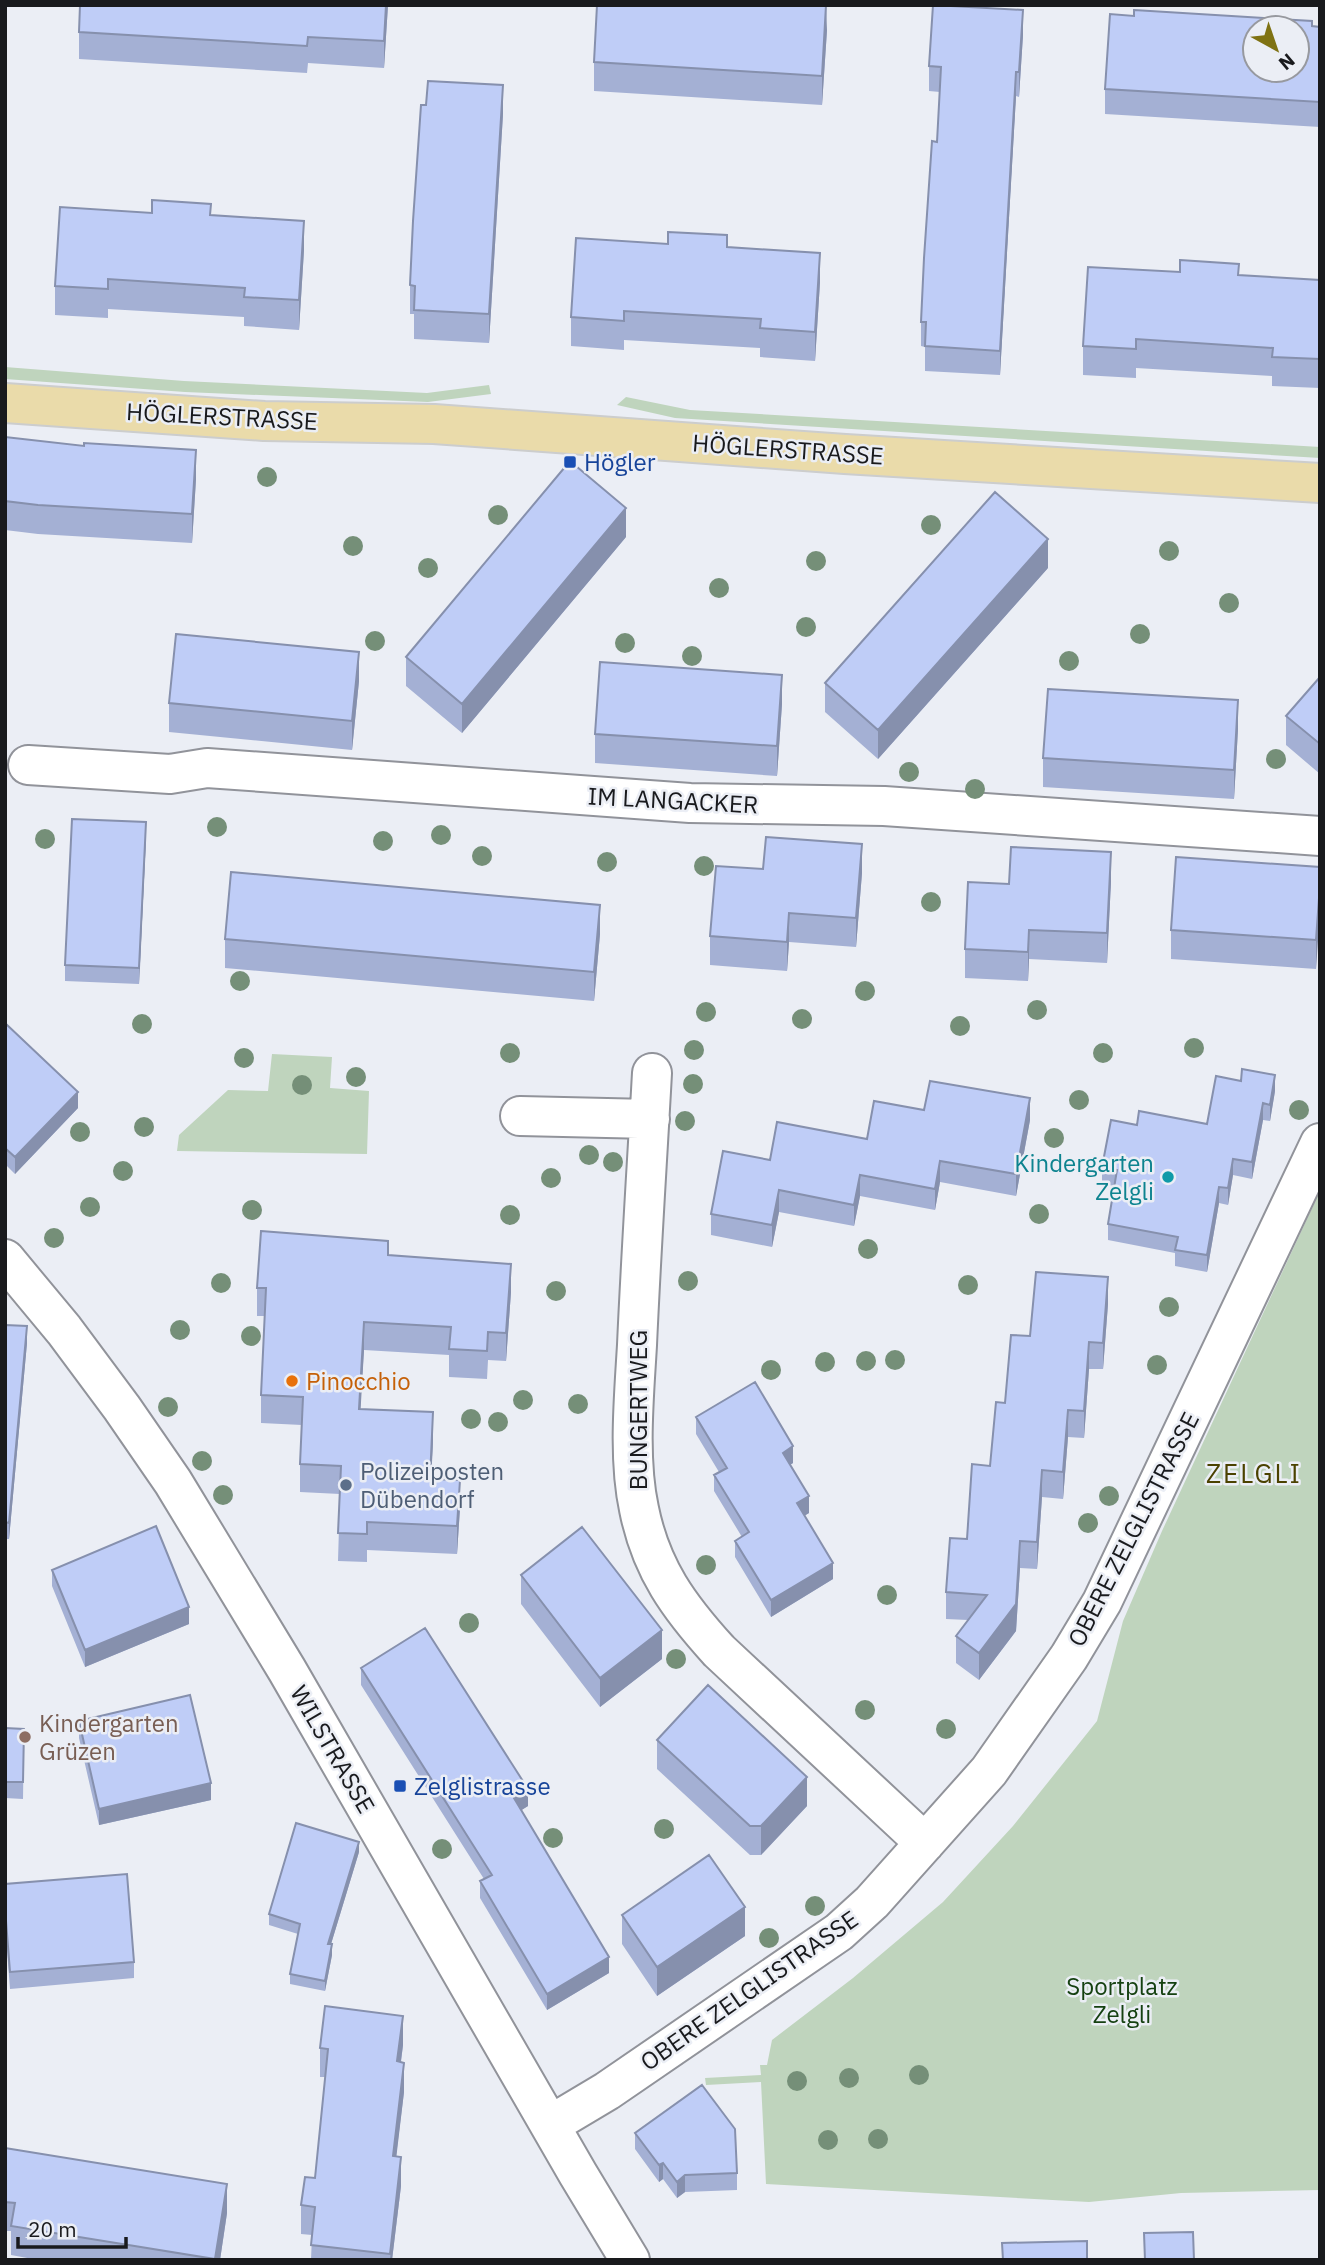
<svg xmlns="http://www.w3.org/2000/svg" width="1325" height="2265" font-family="'IBM Plex Sans',sans-serif">
<style>
.green{fill:#bfd4bd}
.lines{fill:none;stroke-linecap:round;stroke-linejoin:round}
.minor-casing{stroke:#91939a;stroke-width:42}
.major-casing{stroke:#cccdcd;stroke-width:42}
.minor{stroke:#fff;stroke-width:38}
.major{stroke:#eadbaa;stroke-width:38}
.tree{fill:#758f78}
.wall{fill:#a4b0d4}
.shaded-wall{fill:#8690ad}
.building{fill:#bfcdf7;stroke:#8690ad;stroke-width:2;fill-rule:evenodd}
.transit-dot{fill:#1a4fb4;stroke:#ebeef5;stroke-width:2.5}
.culture-dot{fill:#0f9aa8;stroke:#ebeef5;stroke-width:2.5}
.food-dot{fill:#e8710a;stroke:#ebeef5;stroke-width:2.5}
.service-dot{fill:#5c6f8a;stroke:#ebeef5;stroke-width:2.5}
.education-dot{fill:#8d6e63;stroke:#ebeef5;stroke-width:2.5}
.labels{text-anchor:middle;dominant-baseline:central;stroke-width:5;stroke-linejoin:round;paint-order:stroke}
.street-label{font-size:24px;fill:#191a1d;stroke:#ebeef5}
.transit-label{font-size:24px;fill:#164399;stroke:#ebeef5;text-anchor:start}
.culture-label{font-size:24px;fill:#0d838f;stroke:#ebeef5;text-anchor:end}
.food-label{font-size:24px;fill:#c56008;stroke:#ebeef5;text-anchor:start}
.service-label{font-size:24px;fill:#4e5e75;stroke:#ebeef5;text-anchor:start}
.education-label{font-size:24px;fill:#785e54;stroke:#ebeef5;text-anchor:start}
.park-label{font-size:24px;fill:#154111;stroke:#ebeef5}
.neighbourhood-label{font-size:26px;letter-spacing:2px;fill:#4b4200;stroke:#ebeef5}
</style>
<rect width="100%" height="100%" fill="#ebeef5"/>
<path class="green" d="M 5,367 L 184,381 L 427,393 L 489,385 L 491,394 L 428,402 L 185,392 L 5,379 Z
M 626,397 L 690,410 L 1320,447 L 1320,458 L 675,418 L 617,405 Z
M 272,1054 L 332,1057 L 330,1088 L 369,1091 L 367,1154 L 177,1151 L 179,1135 L 228,1090 L 268,1091 Z
M 1320,1191 L 1320,2190 L 1181,2193 L 1089,2202 L 766,2184 L 761,2082 L 706,2085 L 705,2078 L 761,2075 L 760,2065 L 767,2065 L 772,2040 L 853,1978 L 943,1902 L 1013,1826 L 1097,1721 L 1123,1621 L 1162,1531 Z"/>
<g class="lines">
<defs>
<path id="minor" d="M 28,765 L 170,774 L 207,768 L 690,803 L 884,806 L 1320,836
M 652,1073 C 647,1164 641,1254 637,1345 C 634,1397 628,1458 639,1509 C 651,1569 679,1607 719,1651 L 925,1843
M 520,1116 L 650,1119
M 5,1259 L 64,1330 L 122,1408 L 173,1482 L 287,1670 L 578,2174 L 630,2260
M 550,2125 L 607,2091 L 839,1932 L 872,1902 L 989,1771 L 1069,1657 L 1102,1602 L 1320,1143"/>
<path id="major" d="M 5,403 L 264,421 L 434,424 L 845,454 L 1320,483"/>
</defs>
<use href="#minor" class="minor-casing"/>
<use href="#major" class="major-casing"/>
<use href="#minor" class="minor"/>
<use href="#major" class="major"/>
</g>
<g class="tree">
<circle cx="267" cy="477" r="10"/>
<circle cx="498" cy="515" r="10"/>
<circle cx="931" cy="525" r="10"/>
<circle cx="353" cy="546" r="10"/>
<circle cx="1169" cy="551" r="10"/>
<circle cx="816" cy="561" r="10"/>
<circle cx="428" cy="568" r="10"/>
<circle cx="719" cy="588" r="10"/>
<circle cx="1229" cy="603" r="10"/>
<circle cx="806" cy="627" r="10"/>
<circle cx="1140" cy="634" r="10"/>
<circle cx="375" cy="641" r="10"/>
<circle cx="625" cy="643" r="10"/>
<circle cx="692" cy="656" r="10"/>
<circle cx="1069" cy="661" r="10"/>
<circle cx="1276" cy="759" r="10"/>
<circle cx="909" cy="772" r="10"/>
<circle cx="975" cy="789" r="10"/>
<circle cx="217" cy="827" r="10"/>
<circle cx="441" cy="835" r="10"/>
<circle cx="45" cy="839" r="10"/>
<circle cx="383" cy="841" r="10"/>
<circle cx="482" cy="856" r="10"/>
<circle cx="607" cy="862" r="10"/>
<circle cx="704" cy="866" r="10"/>
<circle cx="931" cy="902" r="10"/>
<circle cx="240" cy="981" r="10"/>
<circle cx="865" cy="991" r="10"/>
<circle cx="1037" cy="1010" r="10"/>
<circle cx="706" cy="1012" r="10"/>
<circle cx="802" cy="1019" r="10"/>
<circle cx="142" cy="1024" r="10"/>
<circle cx="960" cy="1026" r="10"/>
<circle cx="1194" cy="1048" r="10"/>
<circle cx="694" cy="1050" r="10"/>
<circle cx="510" cy="1053" r="10"/>
<circle cx="1103" cy="1053" r="10"/>
<circle cx="244" cy="1058" r="10"/>
<circle cx="356" cy="1077" r="10"/>
<circle cx="693" cy="1084" r="10"/>
<circle cx="302" cy="1085" r="10"/>
<circle cx="1079" cy="1100" r="10"/>
<circle cx="1299" cy="1110" r="10"/>
<circle cx="685" cy="1121" r="10"/>
<circle cx="144" cy="1127" r="10"/>
<circle cx="80" cy="1132" r="10"/>
<circle cx="1054" cy="1138" r="10"/>
<circle cx="589" cy="1155" r="10"/>
<circle cx="613" cy="1162" r="10"/>
<circle cx="123" cy="1171" r="10"/>
<circle cx="551" cy="1178" r="10"/>
<circle cx="90" cy="1207" r="10"/>
<circle cx="252" cy="1210" r="10"/>
<circle cx="1039" cy="1214" r="10"/>
<circle cx="510" cy="1215" r="10"/>
<circle cx="54" cy="1238" r="10"/>
<circle cx="868" cy="1249" r="10"/>
<circle cx="688" cy="1281" r="10"/>
<circle cx="221" cy="1283" r="10"/>
<circle cx="968" cy="1285" r="10"/>
<circle cx="556" cy="1291" r="10"/>
<circle cx="1169" cy="1307" r="10"/>
<circle cx="180" cy="1330" r="10"/>
<circle cx="251" cy="1336" r="10"/>
<circle cx="895" cy="1360" r="10"/>
<circle cx="866" cy="1361" r="10"/>
<circle cx="825" cy="1362" r="10"/>
<circle cx="1157" cy="1365" r="10"/>
<circle cx="771" cy="1370" r="10"/>
<circle cx="523" cy="1400" r="10"/>
<circle cx="578" cy="1404" r="10"/>
<circle cx="168" cy="1407" r="10"/>
<circle cx="471" cy="1419" r="10"/>
<circle cx="498" cy="1422" r="10"/>
<circle cx="202" cy="1461" r="10"/>
<circle cx="223" cy="1495" r="10"/>
<circle cx="1109" cy="1496" r="10"/>
<circle cx="1088" cy="1523" r="10"/>
<circle cx="706" cy="1565" r="10"/>
<circle cx="887" cy="1595" r="10"/>
<circle cx="469" cy="1623" r="10"/>
<circle cx="676" cy="1659" r="10"/>
<circle cx="865" cy="1710" r="10"/>
<circle cx="946" cy="1729" r="10"/>
<circle cx="664" cy="1829" r="10"/>
<circle cx="553" cy="1838" r="10"/>
<circle cx="442" cy="1849" r="10"/>
<circle cx="815" cy="1906" r="10"/>
<circle cx="769" cy="1938" r="10"/>
<circle cx="919" cy="2075" r="10"/>
<circle cx="849" cy="2078" r="10"/>
<circle cx="797" cy="2081" r="10"/>
<circle cx="878" cy="2139" r="10"/>
<circle cx="828" cy="2140" r="10"/>
</g>
<path class="wall" d="M 388,5 L 384,68 L 308,63 L 307,73 L 79,59 L 79,32 Z
M 1312,26 L 1320,27 L 1320,127 L 1105,114 L 1105,89 Z
M 827,30 L 822,105 L 594,91 L 594,62 Z
M 1023,35 L 1019,97 L 1016,96 L 1000,375 L 925,371 L 925,347 L 921,346 L 921,322 L 937,142 L 940,92 L 929,91 L 929,66 Z
M 503,114 L 489,343 L 414,339 L 414,314 L 410,314 L 410,285 Z
M 152,213 L 211,215 L 304,250 L 299,330 L 244,326 L 244,317 L 108,309 L 108,318 L 55,315 L 55,286 Z
M 668,244 L 727,247 L 820,282 L 815,361 L 760,357 L 760,348 L 624,340 L 624,350 L 571,346 L 571,317 Z
M 1180,272 L 1320,280 L 1320,388 L 1272,386 L 1272,376 L 1136,368 L 1136,378 L 1083,375 L 1083,346 Z
M 5,437 L 196,479 L 192,543 L 38,534 L 5,530 Z
M 626,537 L 462,733 L 406,686 L 406,657 Z
M 1048,568 L 878,759 L 825,712 L 825,683 Z
M 1320,677 L 1320,774 L 1286,745 L 1286,716 Z
M 359,681 L 352,750 L 169,732 L 169,703 Z
M 782,704 L 777,776 L 595,763 L 595,734 Z
M 1238,729 L 1234,799 L 1043,787 L 1043,758 Z
M 146,838 L 139,984 L 65,981 L 65,965 Z
M 1320,867 L 1316,969 L 1171,959 L 1171,930 Z
M 763,869 L 862,873 L 856,947 L 789,942 L 787,971 L 710,965 L 710,936 Z
M 1111,881 L 1107,963 L 1029,959 L 1028,981 L 965,978 L 965,949 L 1009,884 Z
M 600,934 L 594,1001 L 225,968 L 225,939 Z
M 5,1023 L 78,1108 L 15,1174 L 5,1164 Z
M 1275,1091 L 1270,1121 L 1263,1120 L 1252,1179 L 1233,1175 L 1228,1205 L 1219,1203 L 1207,1272 L 1175,1266 L 1175,1253 L 1108,1240 L 1108,1224 L 1115,1186 L 1102,1184 L 1102,1167 L 1137,1125 L 1207,1124 Z
M 924,1110 L 1030,1120 L 1016,1196 L 940,1182 L 935,1210 L 860,1196 L 854,1226 L 779,1212 L 772,1247 L 711,1235 L 711,1214 L 770,1160 L 867,1139 Z
M 388,1255 L 511,1292 L 506,1361 L 488,1360 L 487,1379 L 449,1377 L 449,1355 L 364,1350 L 360,1409 L 433,1440 L 431,1479 L 460,1508 L 457,1554 L 367,1550 L 367,1562 L 338,1561 L 340,1494 L 300,1492 L 300,1464 L 302,1425 L 261,1423 L 261,1395 L 265,1316 L 257,1316 L 257,1288 Z
M 1108,1304 L 1103,1369 L 1089,1369 L 1084,1438 L 1068,1437 L 1063,1499 L 1042,1497 L 1037,1569 L 1020,1568 L 1016,1631 L 979,1680 L 956,1663 L 956,1636 L 968,1620 L 946,1619 L 946,1592 L 967,1539 L 990,1466 L 1005,1403 L 1030,1336 Z
M 5,1325 L 27,1343 L 9,1539 L 5,1539 Z
M 696,1417 L 793,1463 L 790,1465 L 809,1513 L 804,1516 L 833,1579 L 771,1617 L 735,1557 L 735,1541 L 742,1537 L 714,1491 L 714,1475 L 719,1472 L 696,1434 Z
M 52,1570 L 189,1624 L 85,1667 L 52,1586 Z
M 521,1575 L 662,1659 L 600,1707 L 521,1604 Z
M 361,1668 L 528,1806 L 521,1810 L 609,1973 L 547,2010 L 480,1898 L 480,1881 L 484,1879 L 361,1685 Z
M 79,1721 L 211,1800 L 99,1825 L 79,1738 Z
M 5,1728 L 24,1729 L 23,1799 L 5,1798 Z
M 657,1740 L 807,1806 L 761,1855 L 750,1855 L 657,1769 Z
M 359,1852 L 331,1944 L 332,1955 L 325,1991 L 290,1984 L 290,1974 L 298,1934 L 269,1925 L 269,1914 Z
M 5,1884 L 134,1962 L 134,1978 L 10,1989 L 5,1924 Z
M 622,1915 L 745,1936 L 657,1996 L 622,1944 Z
M 403,2045 L 401,2062 L 404,2092 L 396,2156 L 401,2186 L 392,2260 L 311,2260 L 312,2235 L 301,2234 L 301,2205 L 315,2178 L 325,2077 L 320,2077 L 320,2048 Z
M 635,2133 L 737,2173 L 737,2190 L 685,2192 L 677,2198 L 663,2179 L 659,2182 L 635,2149 Z
M 5,2148 L 227,2213 L 220,2260 L 38,2260 L 11,2255 L 11,2231 L 5,2231 Z"/>
<path class="shaded-wall" d="M 386,5 L 388,5 L 384,68 L 384,41 Z
M 826,5 L 827,30 L 822,105 L 822,76 Z
M 1023,10 L 1023,35 L 1019,97 L 1019,72 Z
M 1016,72 L 1016,96 L 1000,375 L 1000,351 Z
M 503,85 L 503,114 L 489,343 L 489,314 Z
M 304,221 L 304,250 L 299,330 L 299,300 Z
M 820,253 L 820,282 L 815,361 L 815,332 Z
M 196,450 L 196,479 L 192,543 L 192,514 Z
M 626,508 L 626,537 L 462,733 L 462,704 Z
M 1048,539 L 1048,568 L 878,759 L 878,730 Z
M 359,652 L 359,681 L 352,750 L 352,721 Z
M 782,675 L 782,704 L 777,776 L 777,746 Z
M 1238,700 L 1238,729 L 1234,799 L 1234,770 Z
M 146,822 L 146,838 L 139,984 L 139,968 Z
M 862,844 L 862,873 L 856,947 L 856,918 Z
M 1111,852 L 1111,881 L 1107,963 L 1107,933 Z
M 1320,884 L 1320,913 L 1316,969 L 1316,940 Z
M 600,905 L 600,934 L 594,1001 L 594,972 Z
M 789,913 L 789,942 L 787,971 L 787,942 Z
M 1029,930 L 1029,959 L 1028,981 L 1028,952 Z
M 1275,1075 L 1275,1091 L 1270,1121 L 1270,1105 Z
M 78,1092 L 78,1108 L 15,1174 L 15,1157 Z
M 1030,1098 L 1030,1120 L 1016,1196 L 1016,1174 Z
M 1263,1103 L 1263,1120 L 1252,1179 L 1252,1162 Z
M 1233,1159 L 1233,1175 L 1228,1205 L 1228,1188 Z
M 940,1161 L 940,1182 L 935,1210 L 935,1189 Z
M 860,1175 L 860,1196 L 854,1226 L 854,1205 Z
M 1219,1187 L 1219,1203 L 1207,1272 L 1207,1255 Z
M 779,1190 L 779,1212 L 772,1247 L 772,1225 Z
M 511,1264 L 511,1292 L 506,1361 L 506,1333 Z
M 1108,1277 L 1108,1304 L 1103,1369 L 1103,1343 Z
M 364,1322 L 364,1350 L 359,1437 L 359,1409 Z
M 27,1326 L 27,1343 L 9,1539 L 9,1523 Z
M 1089,1342 L 1089,1369 L 1084,1438 L 1084,1411 Z
M 1068,1410 L 1068,1437 L 1063,1499 L 1063,1472 Z
M 433,1412 L 433,1440 L 430,1507 L 430,1479 Z
M 793,1446 L 793,1463 L 783,1469 L 783,1453 Z
M 1042,1470 L 1042,1497 L 1037,1569 L 1037,1542 Z
M 460,1480 L 460,1508 L 457,1554 L 457,1526 Z
M 809,1496 L 809,1513 L 797,1520 L 797,1503 Z
M 1020,1541 L 1020,1568 L 1016,1631 L 979,1680 L 979,1653 Z
M 833,1563 L 833,1579 L 771,1617 L 771,1600 Z
M 189,1607 L 189,1624 L 85,1667 L 85,1650 Z
M 662,1630 L 662,1659 L 600,1707 L 600,1678 Z
M 807,1777 L 807,1806 L 761,1855 L 761,1826 Z
M 211,1783 L 211,1800 L 99,1825 L 99,1809 Z
M 528,1789 L 528,1806 L 514,1815 L 514,1798 Z
M 359,1842 L 359,1852 L 328,1954 L 328,1944 Z
M 745,1907 L 745,1936 L 657,1996 L 657,1967 Z
M 332,1944 L 332,1955 L 325,1991 L 325,1981 Z
M 609,1957 L 609,1973 L 547,2010 L 547,1994 Z
M 403,2016 L 403,2045 L 397,2090 L 397,2061 Z
M 404,2063 L 404,2092 L 393,2185 L 393,2156 Z
M 401,2157 L 401,2186 L 392,2260 L 390,2260 Z
M 663,2163 L 663,2179 L 659,2182 L 659,2165 Z
M 685,2175 L 685,2192 L 677,2198 L 677,2182 Z
M 227,2184 L 227,2213 L 220,2260 L 215,2260 Z"/>
<path class="building" d="M 80,5 L 386,5 L 384,41 L 308,37 L 307,46 L 79,32 Z
M 597,5 L 826,5 L 822,76 L 594,62 Z
M 933,5 L 1023,10 L 1019,72 L 1016,72 L 1000,351 L 925,346 L 926,322 L 921,322 L 924,258 L 932,141 L 937,142 L 941,67 L 929,66 Z
M 1134,10 L 1312,21 L 1312,26 L 1320,27 L 1320,102 L 1105,89 L 1110,14 L 1134,16 ZM 1255,28 L 1297,28 L 1297,70 L 1255,70 Z
M 428,81 L 503,85 L 489,314 L 414,310 L 415,286 L 410,285 L 413,221 L 421,105 L 426,105 Z
M 152,200 L 211,204 L 210,215 L 304,221 L 299,300 L 244,297 L 245,288 L 108,279 L 108,289 L 55,286 L 60,207 L 152,213 Z
M 668,232 L 727,235 L 727,247 L 820,253 L 815,332 L 760,328 L 761,319 L 624,311 L 624,321 L 571,317 L 576,238 L 668,244 Z
M 1180,260 L 1239,264 L 1238,275 L 1320,280 L 1320,359 L 1272,357 L 1273,348 L 1136,339 L 1136,349 L 1083,346 L 1088,267 L 1180,272 Z
M 5,437 L 84,446 L 84,443 L 196,450 L 192,514 L 38,505 L 5,501 Z
M 570,461 L 626,508 L 462,704 L 406,657 Z
M 995,492 L 1048,539 L 878,730 L 825,683 Z
M 176,634 L 359,652 L 352,721 L 169,703 Z
M 600,662 L 782,675 L 777,746 L 595,734 Z
M 1320,677 L 1320,744 L 1286,716 Z
M 1048,689 L 1238,700 L 1234,770 L 1043,758 Z
M 72,819 L 146,822 L 139,968 L 65,965 Z
M 766,837 L 862,844 L 856,918 L 789,913 L 787,942 L 710,936 L 716,866 L 763,869 Z
M 1011,847 L 1111,852 L 1107,933 L 1029,930 L 1028,952 L 965,949 L 968,882 L 1009,884 Z
M 1176,857 L 1320,867 L 1320,884 L 1316,940 L 1171,930 Z
M 231,872 L 600,905 L 594,972 L 225,939 Z
M 5,1023 L 78,1092 L 15,1157 L 5,1148 Z
M 1242,1069 L 1275,1075 L 1270,1105 L 1263,1103 L 1252,1162 L 1233,1159 L 1228,1188 L 1219,1187 L 1207,1255 L 1175,1250 L 1178,1237 L 1108,1224 L 1117,1170 L 1102,1167 L 1111,1120 L 1137,1125 L 1139,1111 L 1207,1124 L 1216,1076 L 1241,1081 Z
M 930,1081 L 1030,1098 L 1016,1174 L 940,1161 L 935,1189 L 860,1175 L 854,1205 L 779,1190 L 772,1225 L 711,1214 L 723,1151 L 770,1160 L 777,1122 L 867,1139 L 874,1101 L 924,1110 Z
M 261,1231 L 388,1241 L 388,1255 L 511,1264 L 506,1333 L 488,1332 L 487,1351 L 449,1349 L 451,1327 L 364,1322 L 359,1409 L 433,1412 L 430,1479 L 460,1480 L 457,1526 L 367,1522 L 367,1534 L 338,1533 L 341,1466 L 300,1464 L 303,1397 L 261,1395 L 266,1288 L 257,1288 Z
M 1036,1272 L 1108,1277 L 1103,1343 L 1089,1342 L 1084,1411 L 1068,1410 L 1063,1472 L 1042,1470 L 1037,1542 L 1020,1541 L 1016,1604 L 979,1653 L 956,1636 L 987,1595 L 946,1592 L 950,1538 L 967,1539 L 972,1464 L 990,1466 L 996,1402 L 1005,1403 L 1011,1335 L 1030,1336 Z
M 5,1325 L 27,1326 L 9,1523 L 5,1522 Z
M 755,1382 L 793,1446 L 783,1453 L 809,1496 L 797,1503 L 833,1563 L 771,1600 L 735,1541 L 749,1532 L 714,1475 L 727,1468 L 696,1417 Z
M 156,1526 L 189,1607 L 85,1650 L 52,1570 Z
M 582,1527 L 662,1630 L 600,1678 L 521,1575 Z
M 425,1628 L 528,1789 L 514,1798 L 609,1957 L 547,1994 L 480,1881 L 492,1875 L 361,1668 Z
M 708,1685 L 807,1777 L 761,1826 L 750,1826 L 657,1740 Z
M 190,1695 L 211,1783 L 99,1809 L 79,1721 Z
M 5,1728 L 24,1729 L 23,1782 L 5,1782 Z
M 296,1823 L 359,1842 L 328,1944 L 332,1944 L 325,1981 L 290,1974 L 300,1924 L 269,1914 Z
M 709,1855 L 745,1907 L 657,1967 L 622,1915 Z
M 127,1874 L 134,1962 L 10,1972 L 5,1908 L 5,1884 Z
M 325,2006 L 403,2016 L 397,2061 L 404,2063 L 393,2156 L 401,2157 L 390,2254 L 311,2245 L 315,2207 L 301,2205 L 305,2177 L 315,2178 L 328,2049 L 320,2048 Z
M 702,2085 L 735,2129 L 737,2173 L 685,2175 L 677,2182 L 663,2163 L 659,2165 L 635,2133 Z
M 5,2148 L 227,2184 L 215,2259 L 11,2226 L 15,2203 L 5,2202 Z
M 1193,2232 L 1194,2260 L 1145,2260 L 1144,2233 Z
M 1087,2241 L 1087,2260 L 1003,2260 L 1002,2243 Z"/>
<g class="transit-dot">
<rect x="563" y="455" width="14" height="14" rx="3.5"/>
<rect x="393" y="1779" width="14" height="14" rx="3.5"/>
</g>
<circle class="culture-dot" cx="1168" cy="1177" r="7"/>
<circle class="food-dot" cx="292" cy="1381" r="7"/>
<circle class="service-dot" cx="346" cy="1485" r="7"/>
<circle class="education-dot" cx="25" cy="1737" r="7"/>
<g class="labels">
<g class="street-label">
<text transform="translate(222 416) rotate(3)">HÖGLERSTRASSE</text>
<text transform="translate(788 449) rotate(4)">HÖGLERSTRASSE</text>
<text transform="translate(673 800) rotate(3)">IM LANGACKER</text>
<text transform="translate(638 1410) rotate(-90)">BUNGERTWEG</text>
<text transform="translate(1133 1529) rotate(-63)">OBERE ZELGLISTRASSE</text>
<text transform="translate(333 1749) rotate(60)">WILSTRASSE</text>
<text transform="translate(749 1990) rotate(-35)">OBERE ZELGLISTRASSE</text>
</g>
<g class="transit-label">
<text x="584" y="462">Högler</text>
<text x="414" y="1786">Zelglistrasse</text>
</g>
<g class="culture-label">
<text x="1154" y="1163">Kindergarten<tspan x="1154" dy="28">Zelgli</tspan></text>
</g>
<g class="food-label">
<text x="306" y="1381">Pinocchio</text>
</g>
<g class="service-label">
<text x="360" y="1471">Polizeiposten<tspan x="360" dy="28">Dübendorf</tspan></text>
</g>
<g class="education-label">
<text x="39" y="1723">Kindergarten<tspan x="39" dy="28">Grüzen</tspan></text>
</g>
<g class="park-label">
<text x="1122" y="1986">Sportplatz<tspan x="1122" dy="28">Zelgli</tspan></text>
</g>
<g class="neighbourhood-label">
<text x="1254" y="1473">ZELGLI</text>
</g>
</g>
<rect width="1325" height="2265" fill="none" stroke="#191a1d" stroke-width="14"/>
<g transform="translate(1276 49) rotate(140)"><circle r="33" fill="#ebeef5" stroke="#97999f" stroke-width="2"/>
<path d="M0-5L12 26L0 18L-12 26Z" fill="#7f7213"/>
<text y="-10" font-size="19" font-weight="bold" text-anchor="middle" fill="#191a1d">N</text>
</g>
<path d="M18 2237v10h108v-10" fill="none" stroke="#191a1d" stroke-width="3.5"/>
<text x="28" y="2237" font-size="21" fill="#191a1d" stroke="#ebeef5" stroke-width="5" paint-order="stroke">20 m</text>
</svg>
